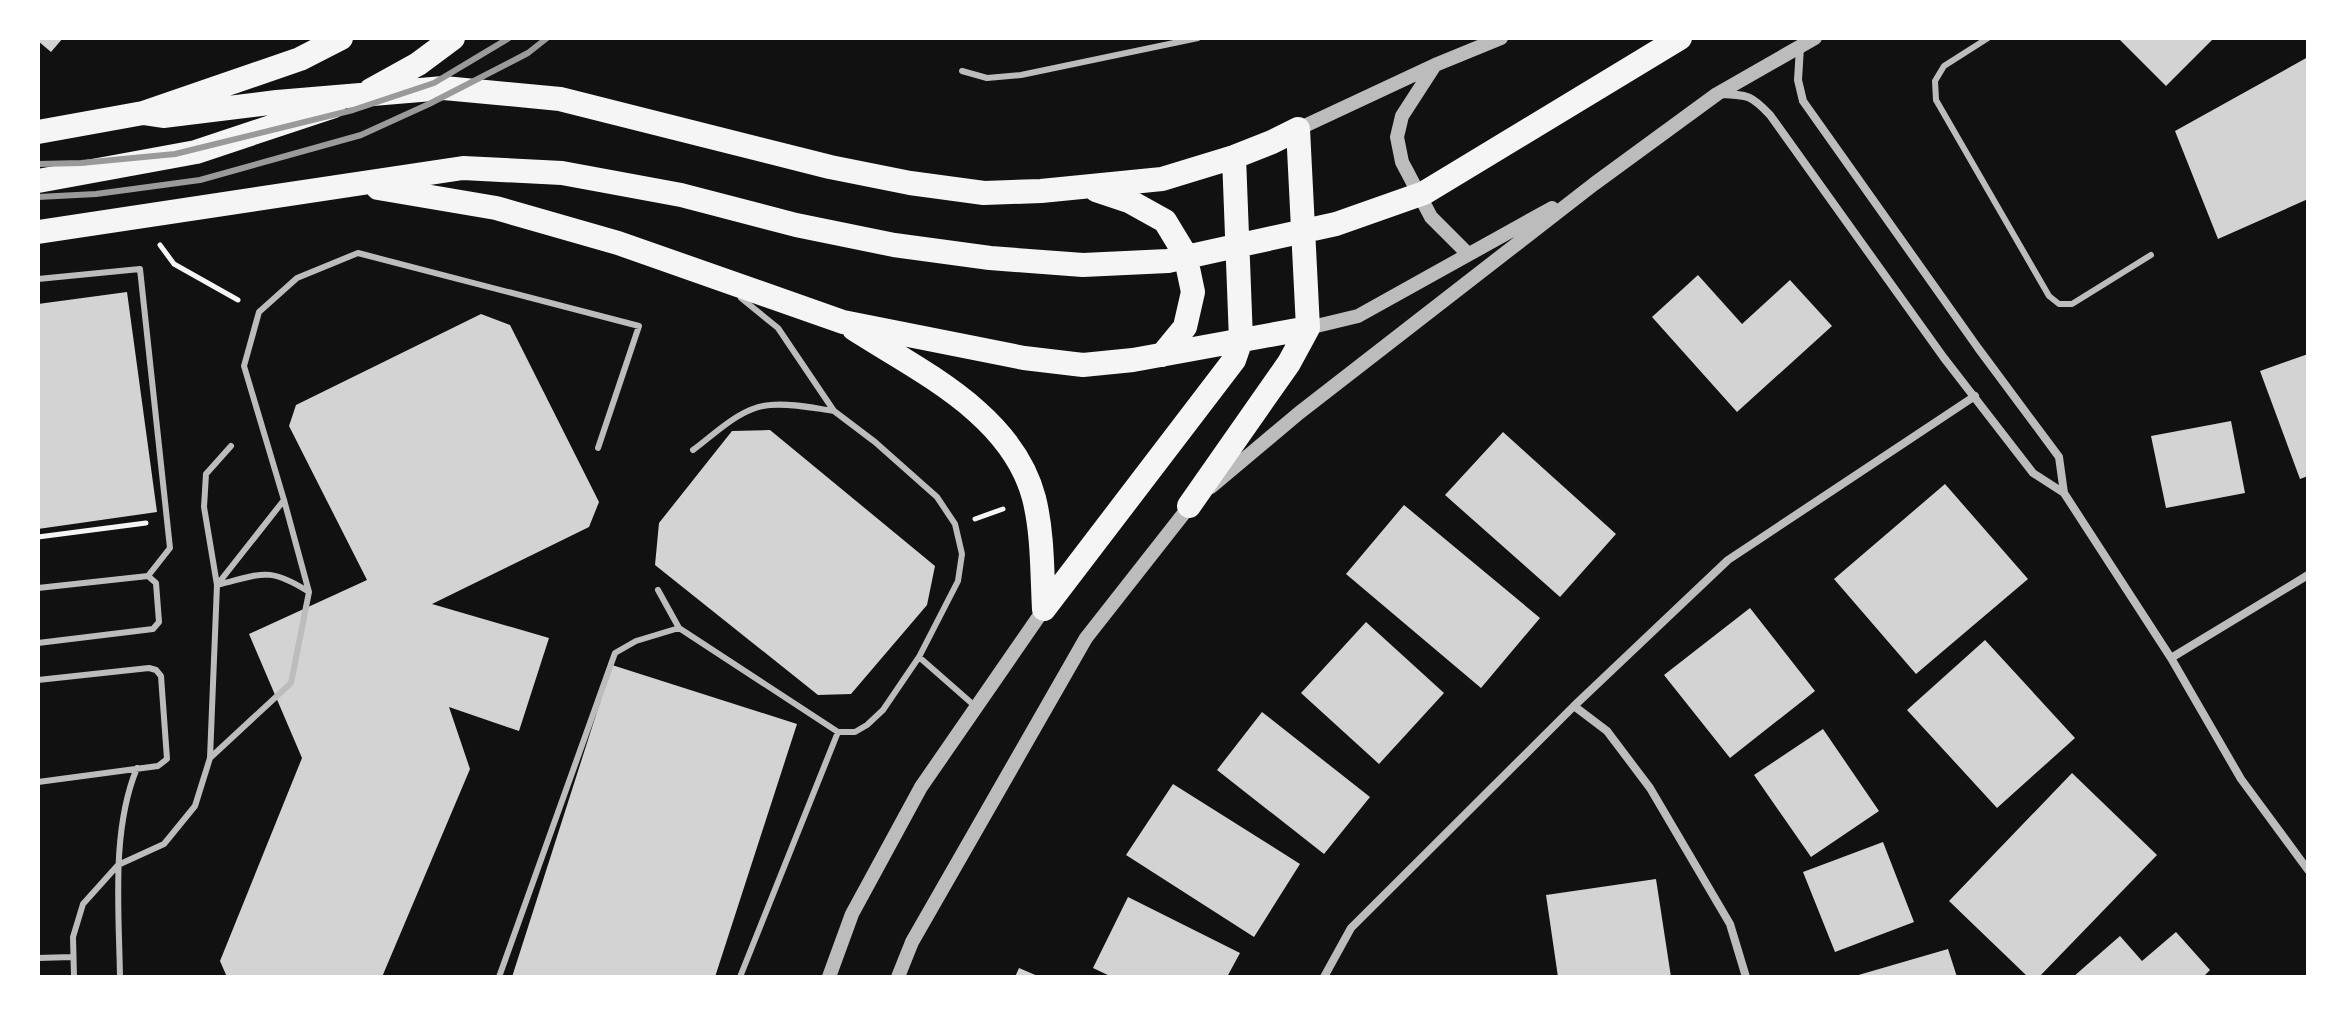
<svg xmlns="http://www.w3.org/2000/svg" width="2346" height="1015" font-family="'DejaVu Sans',sans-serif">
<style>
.building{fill:#d3d3d3}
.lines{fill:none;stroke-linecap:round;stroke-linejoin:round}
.path{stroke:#f5f5f5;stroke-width:5}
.service{stroke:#bcbcbc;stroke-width:6}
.minor{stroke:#bcbcbc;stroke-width:8}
.tertiary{stroke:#bcbcbc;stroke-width:14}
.motorway{stroke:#f5f5f5;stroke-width:24}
.rail{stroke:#9a9a9a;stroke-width:6}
</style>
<rect width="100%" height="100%" fill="#111"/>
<path class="building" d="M 38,38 L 63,38 L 51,52 L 38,41 Z
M 2118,38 L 2214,38 L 2166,86 Z
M 2308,57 L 2308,199 L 2218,239 L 2175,131 Z
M 1698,275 L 1742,324 L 1790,280 L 1832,326 L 1737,412 L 1652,317 Z
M 127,292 L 157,512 L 38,529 L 38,304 Z
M 481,314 L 510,325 L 599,502 L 589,527 L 432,604 L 549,638 L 519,731 L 449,707 L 470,769 L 382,977 L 227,977 L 220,961 L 302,758 L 249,634 L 367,580 L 289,426 L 296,405 Z
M 2308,354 L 2308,476 L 2300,479 L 2260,371 Z
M 2231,421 L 2245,493 L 2166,508 L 2151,436 Z
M 770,430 L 935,566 L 927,605 L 851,694 L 818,695 L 655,565 L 659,523 L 732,431 Z
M 1503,432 L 1616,534 L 1560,597 L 1445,495 Z
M 1945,484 L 2028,579 L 1916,674 L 1834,579 Z
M 1404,505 L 1540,618 L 1481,688 L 1346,574 Z
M 1750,608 L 1815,691 L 1730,758 L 1664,675 Z
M 1366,622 L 1444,693 L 1379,764 L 1301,693 Z
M 1985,640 L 2075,738 L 1997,808 L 1907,710 Z
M 612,665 L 797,724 L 715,977 L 512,977 Z
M 1262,712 L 1370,797 L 1324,854 L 1217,770 Z
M 1823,729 L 1879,811 L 1811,857 L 1754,775 Z
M 2072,773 L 2157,855 L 2039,977 L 2028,977 L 1949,901 Z
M 1173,784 L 1300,864 L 1254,937 L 1126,855 Z
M 1883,842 L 1914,922 L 1835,952 L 1803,872 Z
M 1656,879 L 1671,977 L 1558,977 L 1546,895 Z
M 1128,897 L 1240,953 L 1227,977 L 1112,977 L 1093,968 Z
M 2176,932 L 2210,970 L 2203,977 L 2073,977 L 2120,936 L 2142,961 Z
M 1948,949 L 1957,977 L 1855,977 L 1855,976 Z
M 1019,968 L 1040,977 L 1015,977 Z"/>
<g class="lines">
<path class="path" d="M 160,245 L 174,264 L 238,300
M 975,519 L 1003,509
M 38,537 L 146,523"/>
<path class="service" d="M 1988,38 L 1944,66 L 1935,81 L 1936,100 L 2049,296 L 2059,304 L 2072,304 L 2151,255
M 962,71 L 987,78 L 1021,75 L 1198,38
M 38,279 L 140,269 L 170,548 L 148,576
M 693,450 C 716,433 741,407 770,405 C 791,403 813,408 834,411
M 217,585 C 262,574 268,566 309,592 L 291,683 L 210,758 L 217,585 L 204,507 L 206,474 L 231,446
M 217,585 L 284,500
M 38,588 L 148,576 L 156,583 L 159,622 L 153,629 L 38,643
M 658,590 L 679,628 L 838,732 L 855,732 L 867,725 L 883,710 L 919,657 L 958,581 L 962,554 L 955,524 L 937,497 L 875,442 L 834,411 L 778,328 L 741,298
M 309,592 L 284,500 L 244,366 L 259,312 L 297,278 L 358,253 L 639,326 L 598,448
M 919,657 L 976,707
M 38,680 L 149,668 L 156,670 L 161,676 L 167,759 L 158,766 L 38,782
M 38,958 L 72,957
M 74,977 L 73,937 L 83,904 L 118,865 L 164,844 L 195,806 L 210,758
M 120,977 C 119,911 111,830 137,768
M 499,977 L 615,653 L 636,641 L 679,628
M 740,977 L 838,732"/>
<path class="minor" d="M 1800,47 L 1798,80 L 1803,101 L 1978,348 L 2059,457 L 2064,493
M 1721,94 C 1748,95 1751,95 1770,115 L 1944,358 L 2033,473 L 2064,493 L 2171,658 L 2241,779 L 2308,870
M 2171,658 L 2308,575
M 1574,706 L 1607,731 L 1650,788 L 1730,924 L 1746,977
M 1324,977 L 1351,928 L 1574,706 L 1728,560 L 1975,396"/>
<path class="tertiary" d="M 1435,65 L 1402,116 L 1397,137 L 1402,162 L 1431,217 L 1468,254
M 1298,129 L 1435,65 L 1501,38
M 1308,328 L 1358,316 L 1552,208
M 1211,487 L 1299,413 L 1594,184 L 1717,94 L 1815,38
M 829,977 L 852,914 L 921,787 L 1044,609
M 898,977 L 912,942 L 1086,638 L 1192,503"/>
<path class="motorway" d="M 371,90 L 418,64 L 453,38
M 143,113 L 163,116 L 277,102 L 444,88 L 560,99 L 830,167 L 910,183 L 984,193 L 1041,191 L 1162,179 L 1234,157 L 1272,142 L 1298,129 L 1308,328 L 1289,363 L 1189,506
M 38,132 L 143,113 L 300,59 L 341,38
M 38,181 L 196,152 L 334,106
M 378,188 L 496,208 L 618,243 L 843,322 L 1024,358 L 1083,365 L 1133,360 L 1308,328
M 1096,190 L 1129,201 L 1165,221 L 1185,254 L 1193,292 L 1185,327 L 1162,355
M 38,232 L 463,168 L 562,173 L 681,195 L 796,225 L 894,245 L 990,258 L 1083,265 L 1168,261 L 1336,224 L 1424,193 L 1680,38
M 854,329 C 921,372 1012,414 1034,498 C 1043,534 1042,573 1044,609
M 1044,609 L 1234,360 L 1241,340 L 1234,157"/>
<path class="rail" d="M 38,164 L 81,163 L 175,154 L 353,110 L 434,83 L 509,38
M 38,197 L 96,194 L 200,180 L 361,135 L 429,104 L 528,53 L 547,38"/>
</g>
<rect width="2346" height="1015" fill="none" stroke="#ffffff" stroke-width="80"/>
</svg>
